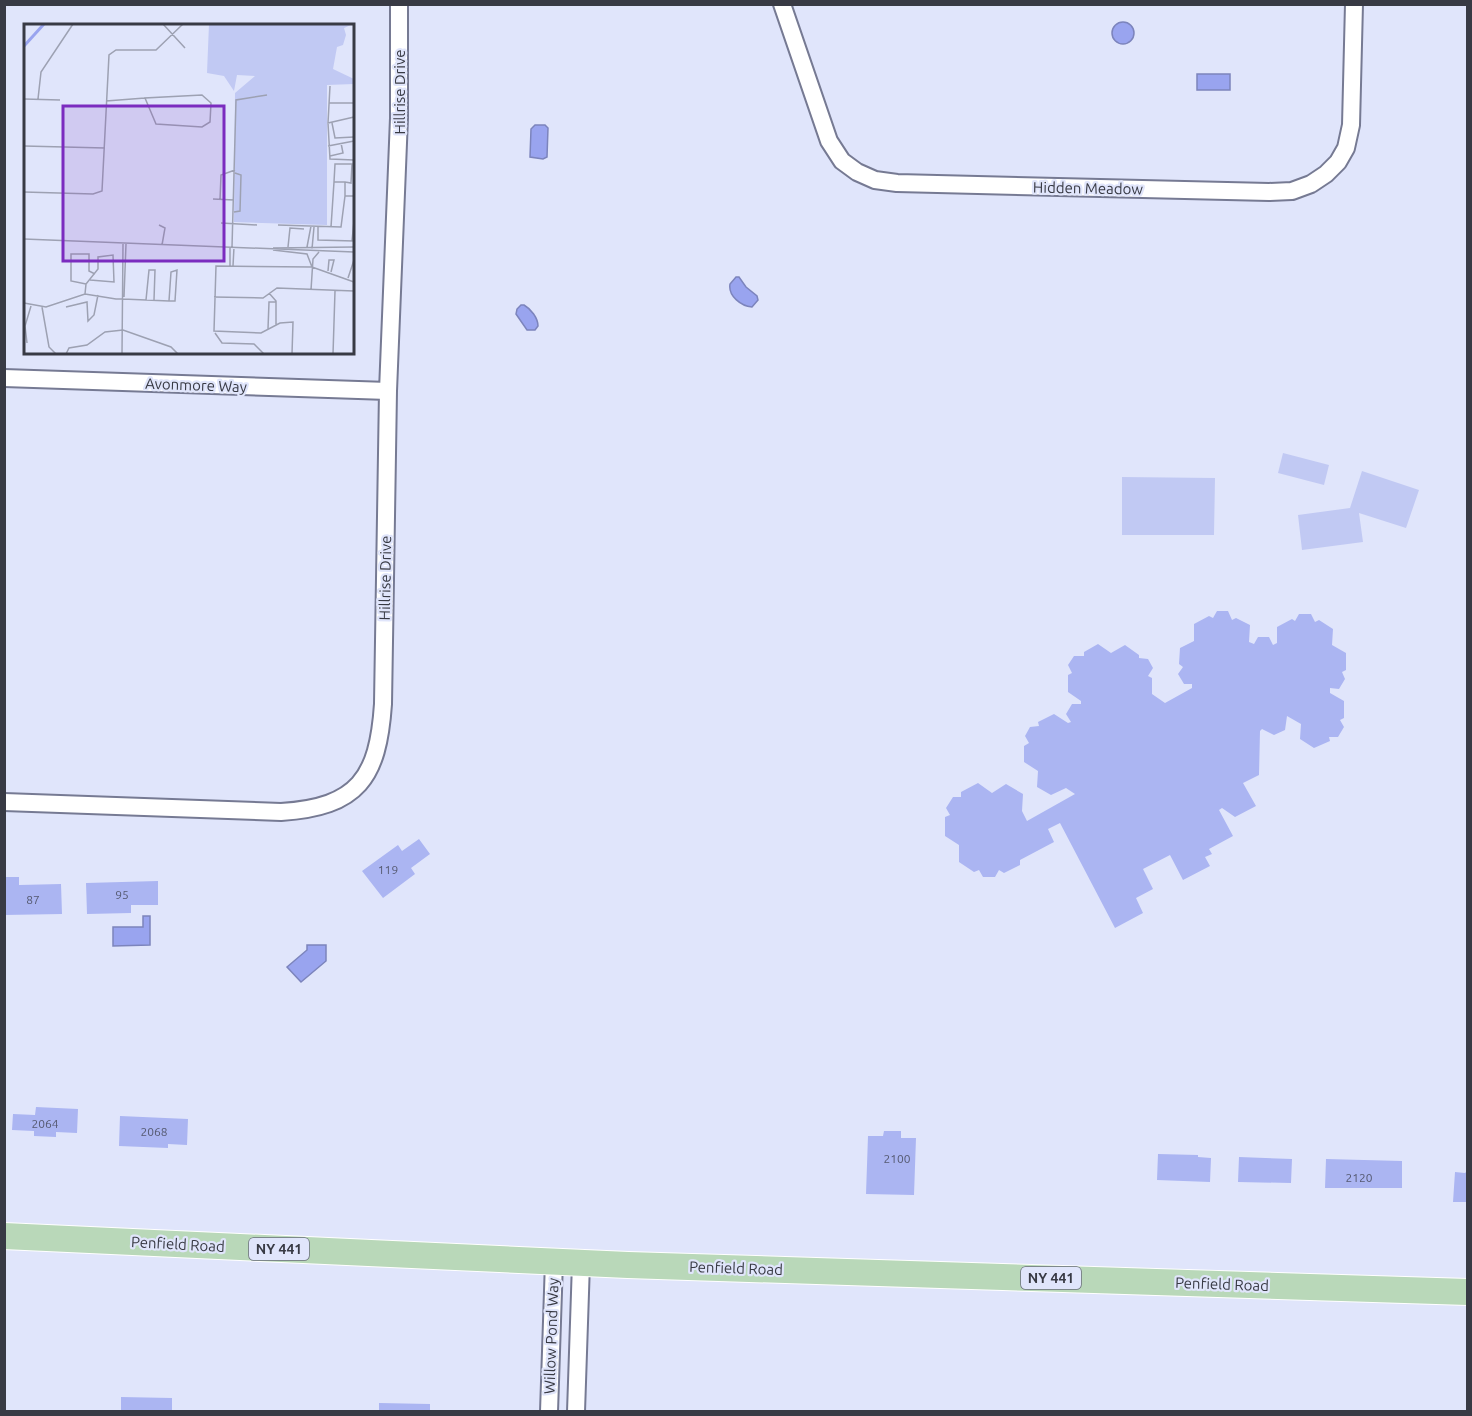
<svg xmlns="http://www.w3.org/2000/svg" width="1472" height="1416" font-family="Ubuntu,sans-serif">
<style>
.green{fill:#c1c9f3}
.water{fill:#99a4ef;stroke:#7c84bc;stroke-width:1.5}
.building{fill:#abb5f2}
.lines{fill:none;stroke-linecap:round;stroke-linejoin:round}
.street-casing{stroke:#767a93;stroke-width:20}
.primary-casing{stroke:#fff;stroke-width:28}
.street{stroke:#fff;stroke-width:16}
.primary{stroke:#b9d8b9;stroke-width:26}
.labels{text-anchor:middle;dominant-baseline:central;stroke-width:4.5;stroke-linejoin:round;paint-order:stroke}
.number-label{font-size:12px;fill:#555970}
.shield{fill:#e0e5fb;stroke:#6a6d7b;stroke-width:1.5}
.shield-label{font-size:14px;font-weight:bold;fill:#383a44}
.street-label{font-size:15px;fill:#383a44;stroke:#e0e5fb}
.inset-river{fill:none;stroke:#99a4ef;stroke-width:3}
.inset-road{fill:none;stroke:#9da1b2;stroke-width:1.5}
.view{fill:#7b2cbf;fill-opacity:0.15;stroke:#7b2cbf;stroke-width:3}
.inset-edge{fill:none;stroke:#383a44;stroke-width:3}
</style>
<rect width="100%" height="100%" fill="#e0e5fb"/>
<path class="green" d="M 1283,453 L 1329,465 L 1324,485 L 1278,473 Z
M 1362,471 L 1419,490 L 1406,528 L 1359,513 L 1363,542 L 1302,550 L 1298,515 L 1350,508 Z
M 1122,477 L 1215,478 L 1214,535 L 1122,535 Z"/>
<path class="water" d="M1112 33a11 11 0 1 1 22 0a11 11 0 1 1-22 0Z
M 1197,74 L 1230,74 L 1230,90 L 1197,90 Z
M 535,125 L 545,125 L 548,128 L 547,157 L 543,159 L 530,157 L 531,129 Z
M 736,277 L 739,277 L 746,287 L 757,296 L 758,300 L 752,307 C 741,306 728,296 730,284 Z
M 521,305 L 524,305 C 531,309 538,318 538,326 L 535,330 L 527,330 L 516,314 L 517,309 Z
M 143,916 L 150,916 L 150,945 L 113,946 L 113,927 L 143,927 Z
M 307,945 L 326,945 L 326,961 L 301,982 L 287,967 L 307,950 Z"/>
<path class="building" d="M 1217,611 L 1228,611 L 1232,620 L 1236,618 L 1250,625 L 1249,642 L 1254,644 L 1258,637 L 1269,637 L 1273,645 L 1277,643 L 1277,627 L 1292,619 L 1295,621 L 1299,614 L 1311,614 L 1315,622 L 1319,620 L 1333,629 L 1332,645 L 1346,653 L 1346,670 L 1342,672 L 1345,679 L 1339,689 L 1330,688 L 1330,693 L 1344,701 L 1344,718 L 1340,720 L 1344,727 L 1338,737 L 1329,737 L 1330,741 L 1314,748 L 1300,739 L 1301,724 L 1287,716 L 1285,730 L 1274,735 L 1262,729 L 1260,731 L 1259,775 L 1243,783 L 1256,806 L 1235,817 L 1222,808 L 1219,810 L 1233,836 L 1209,849 L 1212,854 L 1205,857 L 1210,866 L 1183,880 L 1170,855 L 1143,869 L 1153,889 L 1136,898 L 1143,913 L 1115,928 L 1060,823 L 1048,829 L 1054,842 L 1020,860 L 1020,865 L 1004,873 L 999,870 L 995,877 L 983,877 L 979,870 L 974,872 L 959,862 L 959,845 L 945,836 L 945,817 L 950,815 L 946,808 L 953,797 L 961,797 L 961,792 L 978,783 L 992,793 L 1006,784 L 1023,794 L 1022,811 L 1027,821 L 1075,794 L 1066,788 L 1051,795 L 1037,787 L 1038,771 L 1024,762 L 1024,746 L 1029,743 L 1025,736 L 1030,727 L 1039,726 L 1038,722 L 1054,714 L 1068,723 L 1071,722 L 1066,714 L 1072,704 L 1081,704 L 1081,701 L 1068,692 L 1068,675 L 1072,673 L 1068,665 L 1074,656 L 1084,656 L 1084,652 L 1098,644 L 1111,653 L 1125,645 L 1139,655 L 1139,658 L 1148,659 L 1153,668 L 1148,676 L 1152,678 L 1152,694 L 1165,703 L 1192,688 L 1192,684 L 1184,684 L 1178,674 L 1183,667 L 1179,664 L 1180,648 L 1194,641 L 1194,624 L 1209,616 L 1213,618 Z
M 419,839 L 430,854 L 411,868 L 415,874 L 383,898 L 362,871 L 398,845 L 402,851 Z
M 4,877 L 19,877 L 19,885 L 61,884 L 62,914 L 4,915 Z
M 158,881 L 158,905 L 131,905 L 131,913 L 87,914 L 86,883 Z
M 36,1107 L 78,1109 L 77,1133 L 56,1132 L 56,1137 L 34,1136 L 34,1131 L 12,1130 L 13,1114 L 35,1115 Z
M 120,1116 L 188,1119 L 187,1145 L 168,1144 L 168,1148 L 119,1146 Z
M 884,1131 L 901,1131 L 901,1138 L 916,1138 L 914,1195 L 866,1194 L 868,1136 L 883,1136 Z
M 1158,1154 L 1198,1155 L 1198,1157 L 1211,1158 L 1210,1182 L 1157,1180 Z
M 1239,1157 L 1292,1159 L 1291,1183 L 1238,1182 Z
M 1326,1159 L 1402,1161 L 1402,1188 L 1325,1188 Z
M 1468,1170 L 1468,1202 L 1453,1202 L 1455,1172 L 1465,1173 Z
M 121,1397 L 172,1398 L 172,1412 L 121,1412 Z
M 379,1403 L 430,1404 L 430,1412 L 379,1412 Z"/>
<g class="lines">
<defs>
<path id="street" d="M 782,4 L 829,141 L 842,161 L 857,172 L 875,180 L 897,183 L 1269,192 L 1292,191 L 1311,184 L 1326,174 L 1338,162 L 1346,148 L 1351,125 L 1354,4
M 4,378 L 388,391
M 4,802 L 281,812 C 358,807 378,778 383,704 L 388,391 L 399,118 L 399,4
M 549,1412 L 554,1261
M 576,1412 L 581,1263"/>
<path id="primary" d="M 4,1236 L 628,1265 L 1468,1292"/>
</defs>
<use href="#street" class="street-casing"/>
<use href="#primary" class="primary-casing"/>
<use href="#street" class="street"/>
<use href="#primary" class="primary"/>
</g>
<g class="labels">
<g class="number-label">
<text x="388" y="869">119</text>
<text x="122" y="894">95</text>
<text x="33" y="899">87</text>
<text x="45" y="1123">2064</text>
<text x="154" y="1131">2068</text>
<text x="897" y="1158">2100</text>
<text x="1359" y="1177">2120</text>
</g>
<g class="shield">
<rect x="249" y="1238" width="60" height="22" rx="4.5"/>
<rect x="1021" y="1267" width="60" height="22" rx="4.5"/>
</g>
<g class="shield-label">
<text x="279" y="1249">NY 441</text>
<text x="1051" y="1278">NY 441</text>
</g>
<g class="street-label">
<text transform="translate(399 92) rotate(-90)">Hillrise Drive</text>
<text transform="translate(1088 188) rotate(1)">Hidden Meadow</text>
<text transform="translate(196 385) rotate(2)">Avonmore Way</text>
<text transform="translate(385 578) rotate(-89)">Hillrise Drive</text>
<text transform="translate(178 1244) rotate(3)">Penfield Road</text>
<text transform="translate(736 1268) rotate(2)">Penfield Road</text>
<text transform="translate(1222 1284) rotate(2)">Penfield Road</text>
<text transform="translate(551 1336) rotate(-88)">Willow Pond Way</text>
</g>
</g>
<g transform="translate(24 24)">
<rect width="330" height="330" fill="#e0e5fb"/>
<path d="M 185,0 L 329,0 L 320,4 L 322,11 L 319,21 L 313,23 L 309,45 L 330,55 L 330,60 L 303,61 L 303,201 L 210,198 L 211,69 L 231,52 L 213,51 L 210,67 L 200,52 L 183,49 Z" fill="#c1c9f3"/>
<path class="inset-river" d="M 0,22 L 20,0"/>
<path class="inset-road" d="M 139,0 L 161,24M 306,62 L 304,99 L 330,93M 178,71 L 187,79 L 186,98 L 178,103 L 132,100 L 121,74 ZM 0,75 L 36,76M 14,75 L 17,48 L 49,0M 82,77 L 121,74M 305,79 L 330,79M 304,99 L 306,135 L 330,136M 308,99 L 311,114 L 330,113M 0,122 L 81,124M 304,122 L 330,117M 306,132 L 319,129 L 317,119M 0,168 L 69,170 L 78,167 L 85,31 L 92,26 L 132,26 L 159,0M 321,172 L 321,158 L 310,158 L 311,140 L 328,140 L 327,159 L 321,158M 189,175 L 210,176M 196,176 L 197,151 L 211,146M 210,188 L 216,187 L 217,151 L 211,149M 197,199 L 233,201M 135,201 L 141,204 L 138,221M 254,201 L 317,203 L 321,172 L 330,172M 294,203 L 294,216 L 330,217M 307,203 L 310,158M 0,215 L 330,228M 328,217 L 330,197M 208,223 L 212,76 L 243,71M 264,223 L 266,204 L 280,205M 283,223 L 287,202M 249,224 L 330,223M 288,225 L 290,203M 249,226 L 283,230 L 288,243M 206,242 L 206,223M 209,242 L 210,223M 304,247 L 305,236 L 310,236 L 307,248M 324,254 L 330,236M 62,260 L 47,257 L 47,230 L 65,230 L 65,247 L 71,250M 287,266 L 289,235 L 295,228M 245,269 L 252,277 L 252,301M 61,270 L 62,260 L 74,245 L 74,233 L 89,231 L 90,258 L 66,256M 100,273 L 102,220M 190,273 L 239,274 L 253,264 L 330,267M 122,276 L 125,246 L 131,246 L 130,276M 0,279 L 22,283 L 61,270 L 92,275 L 99,275 L 145,277 L 151,277 L 153,246 L 147,248 L 145,277M 18,283 L 25,323 L 32,330M 42,283 L 63,278 L 64,297 L 70,291 L 74,271M 244,305 L 245,278 L 252,278M 191,309 L 198,319 L 230,320 L 240,330M 3,319 L 1,302 L 7,282M 42,330 L 45,324 L 63,321 L 81,308 L 99,306 L 147,323 L 154,330M 98,330 L 99,220M 268,330 L 269,298 L 256,299 L 237,309 L 190,307 L 192,242 L 288,243 L 330,258M 309,330 L 311,267"/>
<path class="view" d="M 39,82 L 200,82 L 200,237 L 39,237 Z"/>
<rect width="330" height="330" class="inset-edge"/>
</g>
<rect width="1472" height="1416" fill="none" stroke="#383a44" stroke-width="12"/>
</svg>
